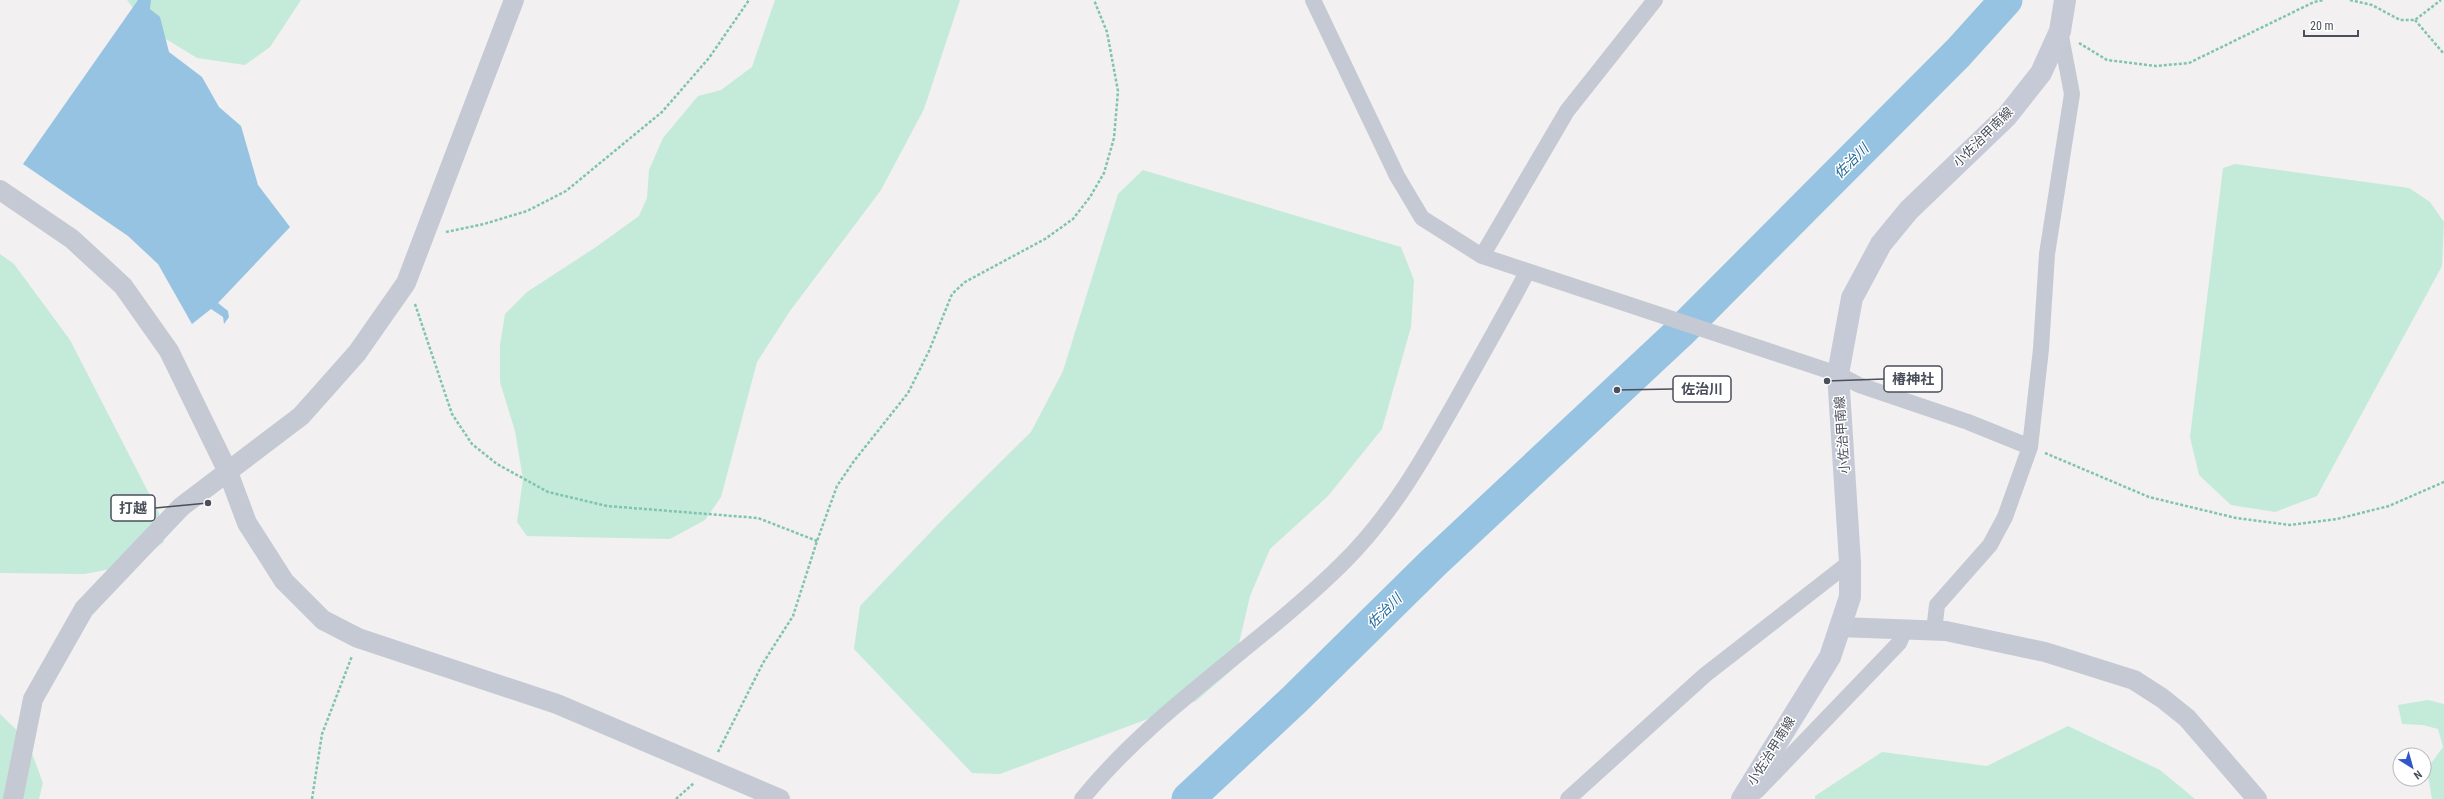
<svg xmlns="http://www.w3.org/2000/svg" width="2444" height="799" font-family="'Roboto Condensed','Noto Sans JP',sans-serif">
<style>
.green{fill:#c4eada}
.water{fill:#96c3e1}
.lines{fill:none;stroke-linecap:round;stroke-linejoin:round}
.river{stroke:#96c3e1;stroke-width:33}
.path{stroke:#80c4af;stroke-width:2.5;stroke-dasharray:3 2;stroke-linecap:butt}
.minor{stroke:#c5c9d3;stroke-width:16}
.tertiary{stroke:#c5c9d3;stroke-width:20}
.secondary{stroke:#c5cad6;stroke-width:22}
.labels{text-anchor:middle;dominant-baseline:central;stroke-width:3;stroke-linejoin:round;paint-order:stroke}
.street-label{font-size:13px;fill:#4a4f5b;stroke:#fff}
.water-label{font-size:14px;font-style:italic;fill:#1e689a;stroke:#fff}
.leader{fill:none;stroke:#4a4f5b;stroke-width:1.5}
.callout-dot{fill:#4a4f5b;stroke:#fff;stroke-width:1.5}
.callout{fill:#fff;stroke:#4a4f5b;stroke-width:1.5}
.callout-label{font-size:14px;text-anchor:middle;font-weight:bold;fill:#4a4f5b}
</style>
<rect width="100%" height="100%" fill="#f2f0f0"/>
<path class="green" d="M 127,0 L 301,0 L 270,47 L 245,65 L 197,58 L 148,28 Z
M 775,0 L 960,0 L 924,109 L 881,190 L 790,311 L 757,362 L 721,497 L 705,520 L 670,539 L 527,536 L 517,522 L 523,479 L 515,431 L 500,382 L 500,345 L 505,314 L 527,292 L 596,247 L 639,216 L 647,198 L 649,170 L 663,138 L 698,96 L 721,90 L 752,67 Z
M 2235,164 L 2409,188 L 2430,202 L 2444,222 L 2442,266 L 2317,496 L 2275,512 L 2231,505 L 2199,475 L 2190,437 L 2223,168 Z
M 1143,170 L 1401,247 L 1414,280 L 1411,327 L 1382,429 L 1328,496 L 1270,549 L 1250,596 L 1233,669 L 1196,701 L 1000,774 L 972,773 L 854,649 L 860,606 L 946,516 L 1031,432 L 1063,371 L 1118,194 Z
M 0,254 L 14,264 L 70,340 L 159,513 L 164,542 L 133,565 L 84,574 L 0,573 Z
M 2428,700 L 2444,704 L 2444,799 L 2432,799 L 2427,769 L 2443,747 L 2438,729 L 2423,725 L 2402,724 L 2398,705 Z
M 0,714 L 27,740 L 43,783 L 39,799 L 0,799 Z
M 2068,726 L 2160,770 L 2195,799 L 1815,799 L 1815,796 L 1882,752 L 1987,766 Z"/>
<path class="water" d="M 138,0 L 151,0 L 150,9 L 160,17 L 169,52 L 202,77 L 219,107 L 241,126 L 258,185 L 290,227 L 218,303 L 228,311 L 229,317 L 224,324 L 223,317 L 211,309 L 192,324 L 158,264 L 128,236 L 23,164 Z"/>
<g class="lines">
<path class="river" d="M 1188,799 L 1295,699 L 1432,564 L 1679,333 L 1958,53 L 2006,0"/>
<path class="path" d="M 2350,0 L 2372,5 L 2400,20 L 2415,20 L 2441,0
M 2415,20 L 2444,54
M 2079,43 L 2107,60 L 2156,66 L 2189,63 L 2314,2 L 2324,0
M 446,232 L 484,224 L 527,211 L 566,191 L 662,112 L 709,58 L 749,0
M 415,304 L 452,414 L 472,444 L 497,464 L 548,492 L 607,506 L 758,518 L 817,541
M 2045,453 L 2149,497 L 2236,518 L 2290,525 L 2337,519 L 2389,506 L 2444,482
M 718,752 L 763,663 L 793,616 L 817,541 L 837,486 L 854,461 L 908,393 L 929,351 L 952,294 L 965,282 L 1045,239 L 1073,219 L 1090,197 L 1104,173 L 1114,138 L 1118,91 L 1107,32 L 1094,0
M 312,799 L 322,734 L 352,656
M 676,799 L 694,783"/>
<path class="minor" d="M 1313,0 L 1397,176 L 1422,218 L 1482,256 L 1838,374 L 1859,385 L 1968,422 L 2030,447
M 1482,256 L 1567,111 L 1655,0
M 1934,631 L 1937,605 L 1990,545 L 2005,517 L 2030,447 L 2041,349 L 2047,254 L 2072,94 L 2060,31
M 1749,787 L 1757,791 L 1899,643 L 1905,629
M 1082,799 C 1156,708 1259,646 1342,564 C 1393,514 1426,454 1461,392 C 1483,352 1506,313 1527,272
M 1568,799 L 1705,675 L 1850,562"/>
<path class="tertiary" d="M 0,190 L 72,239 L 123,286 L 169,351 L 228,472 L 247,523 L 284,581 L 323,620 L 358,638 L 557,704 L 780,799
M 1840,627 L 1946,631 L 2045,652 L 2134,680 L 2162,698 L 2187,718 L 2257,799
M 13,799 L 33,699 L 84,609 L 181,507 L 301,416 L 357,353 L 406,283 L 514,0"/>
<path class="secondary" d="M 1742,799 L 1830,657 L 1850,597 L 1850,562 L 1838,374 L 1852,298 L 1881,244 L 1909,210 L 2007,116 L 2041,73 L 2060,31 L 2065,0"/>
</g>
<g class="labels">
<g class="street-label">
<text transform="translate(1983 137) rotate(-45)">小佐治甲南線</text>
<text transform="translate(1842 435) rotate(-94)">小佐治甲南線</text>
<text transform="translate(1771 751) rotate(-58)">小佐治甲南線</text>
</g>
<g class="water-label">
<text transform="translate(1851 161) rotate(-45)">佐治川</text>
<text transform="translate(1384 611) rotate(-45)">佐治川</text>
</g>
</g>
<path class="leader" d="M1827 381L1884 379M1617 390L1673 389M208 503L155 508"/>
<g class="callout-dot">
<circle cx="1827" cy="381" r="4"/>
<circle cx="1617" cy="390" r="4"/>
<circle cx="208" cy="503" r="4"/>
</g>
<g class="callout">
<rect x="1884" y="366" width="58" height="26" rx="4"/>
<rect x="1673" y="376" width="58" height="26" rx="4"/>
<rect x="111" y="495" width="44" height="26" rx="4"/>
</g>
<g class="callout-label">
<text x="1913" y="384">椿神社</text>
<text x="1702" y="394">佐治川</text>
<text x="133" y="513">打越</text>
</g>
<g transform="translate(2412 767) rotate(143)"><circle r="19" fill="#ffffff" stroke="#b7b9bd"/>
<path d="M0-3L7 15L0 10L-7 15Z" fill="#2f56cc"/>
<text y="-6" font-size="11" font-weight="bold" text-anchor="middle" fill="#4a4f5b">N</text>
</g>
<path d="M2304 30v6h54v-6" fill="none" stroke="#4a4f5b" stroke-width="2"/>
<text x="2310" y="30" font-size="12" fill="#4a4f5b" stroke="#ffffff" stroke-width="3" paint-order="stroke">20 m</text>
</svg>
